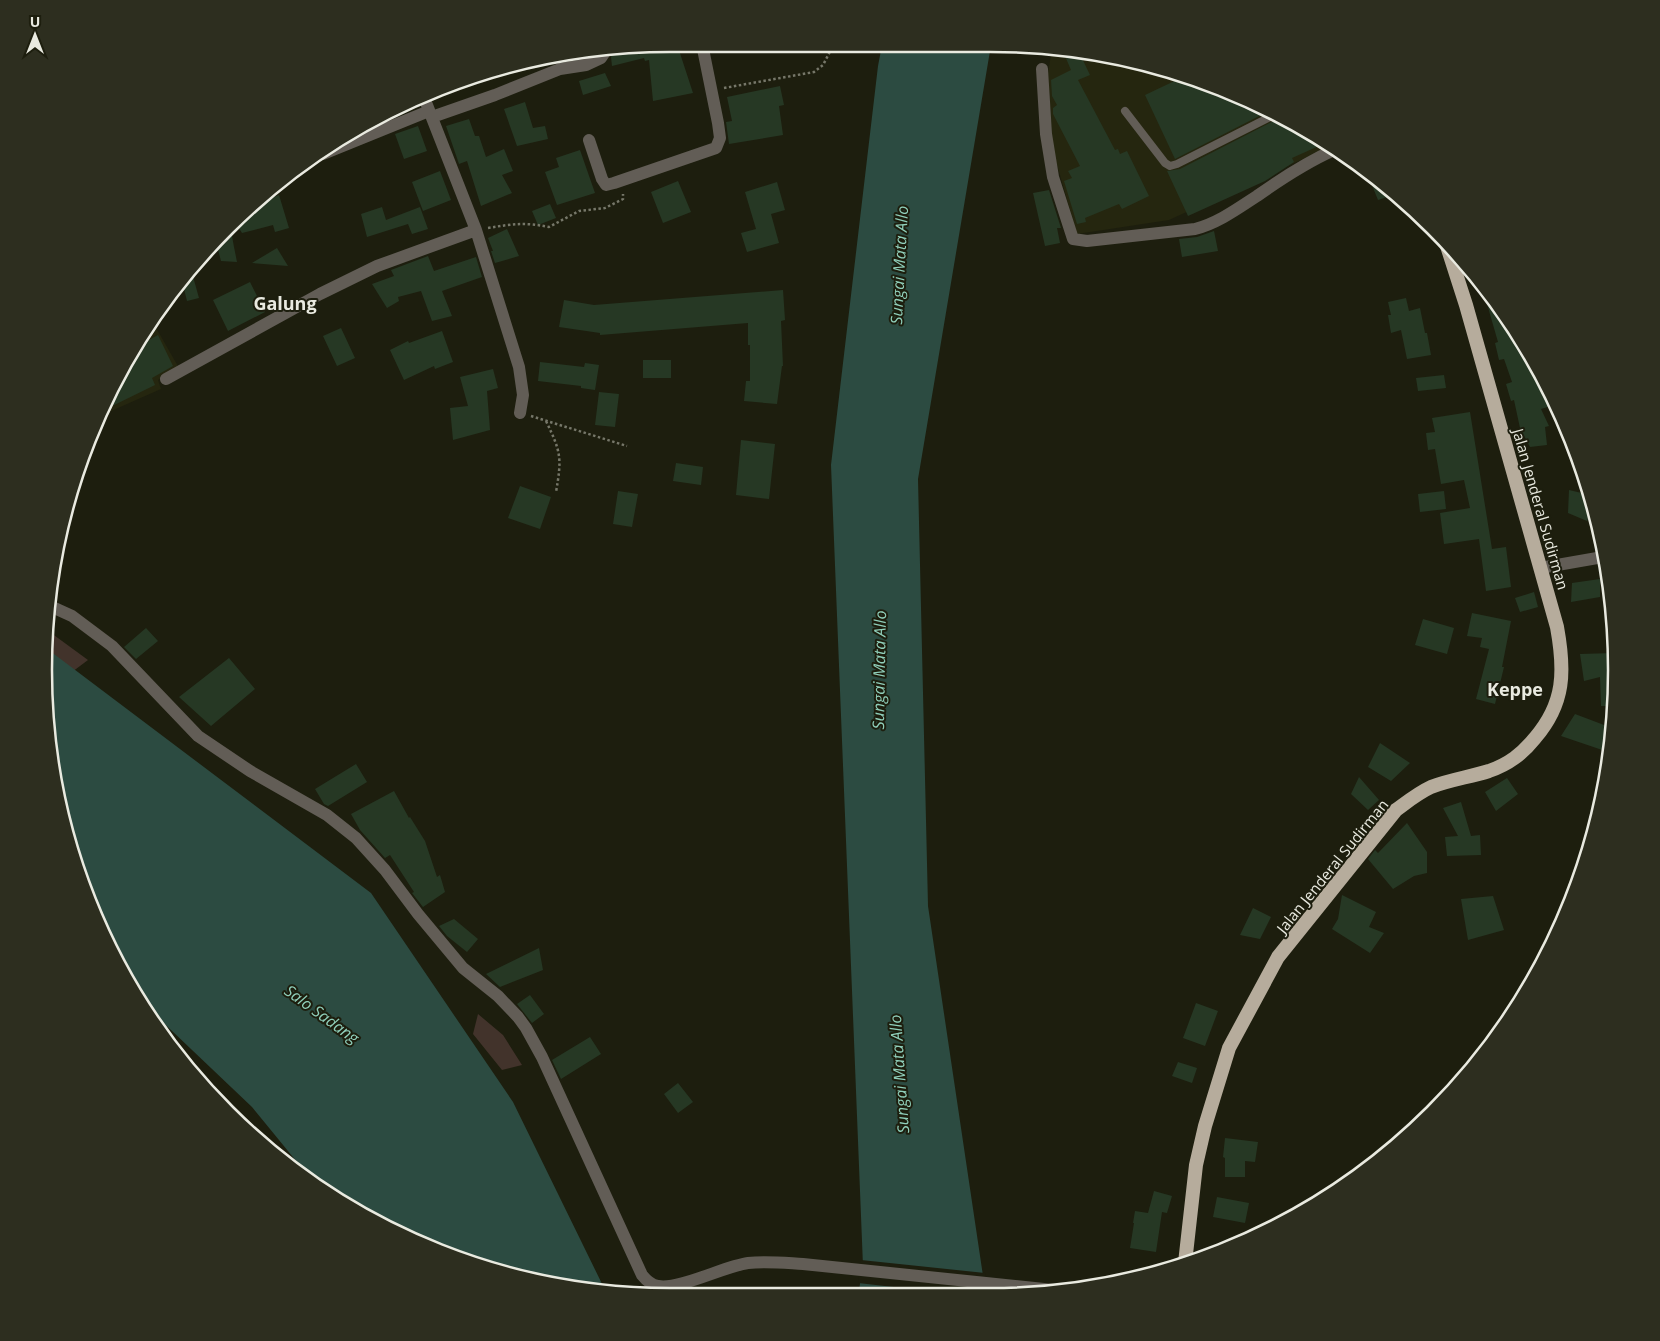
<svg xmlns="http://www.w3.org/2000/svg" width="1660" height="1341" font-family="'Open Sans',sans-serif">
<style>
.built{fill:#25260f}
.green{fill:#42332b}
.water{fill:#2c4b41}
.pier{fill:#1d1e0e}
.building{fill:#263824}
.lines{fill:none;stroke-linecap:round;stroke-linejoin:round}
.path{stroke:#767769;stroke-width:2.5;stroke-dasharray:2.5 2.5;stroke-linecap:butt}
.service{stroke:#625d56;stroke-width:8}
.minor{stroke:#625d56;stroke-width:12}
.trunk{stroke:#b6ac9c;stroke-width:14}
.labels{text-anchor:middle;dominant-baseline:central;stroke-width:4;stroke-linejoin:round;paint-order:stroke}
.street-label{font-size:15px;fill:#e9eae0;stroke:#1d1e0e}
.water-label{font-size:16px;font-style:italic;fill:#90d0bb;stroke:#1d1e0e}
.quarter-label{font-size:18px;font-weight:bold;fill:#e9eae0;stroke:#1d1e0e}
.rim{fill:none;stroke:#e9eae0;stroke-width:2.5}
</style>
<rect width="100%" height="100%" fill="#1d1e0e"/>
<path class="built" d="M 1052,48 L 1112,56 L 1229,91 L 1303,128 L 1329,147 L 1169,220 L 1077,234 L 1053,151 L 1048,74 Z
M 155,326 L 179,368 L 158,380 L 161,389 L 109,412 L 106,406 L 128,357 L 145,334 Z"/>
<path class="green" d="M 47,630 L 88,660 L 72,672 L 46,650 L 45,633 Z
M 478,1014 L 503,1035 L 522,1065 L 502,1070 L 473,1034 Z"/>
<path class="water" d="M 882,45 L 991,45 L 918,479 L 928,906 L 986,1296 L 858,1296 L 863,1266 L 831,465 L 878,66 Z
M 46,648 L 371,893 L 513,1102 L 606,1292 L 509,1276 L 394,1233 L 315,1184 L 252,1107 L 151,1011 L 109,948 L 56,793 Z"/>
<path class="pier" d="M 861,1260 L 985,1273 L 989,1296 L 974,1296 L 858,1283 Z"/>
<path class="building" d="M 675,44 L 677,44 L 693,93 L 653,101 L 649,60 L 645,61 L 644,58 L 612,66 L 611,57 L 613,51 Z
M 1062,49 L 1079,52 L 1090,75 L 1078,80 L 1115,150 L 1118,149 L 1120,154 L 1127,151 L 1149,196 L 1122,209 L 1119,204 L 1085,218 L 1086,222 L 1077,224 L 1064,181 L 1072,178 L 1068,171 L 1080,166 L 1053,114 L 1053,108 L 1057,105 L 1052,96 L 1051,80 L 1071,70 Z
M 605,73 L 611,86 L 583,95 L 579,81 Z
M 1183,77 L 1229,91 L 1269,111 L 1175,159 L 1145,95 Z
M 780,86 L 784,105 L 779,106 L 783,135 L 729,144 L 726,122 L 732,121 L 727,97 Z
M 525,102 L 533,128 L 545,126 L 548,139 L 517,146 L 504,109 Z
M 1281,117 L 1303,128 L 1317,138 L 1321,145 L 1292,158 L 1294,162 L 1265,181 L 1188,216 L 1167,171 L 1180,169 Z
M 469,119 L 475,136 L 479,136 L 486,157 L 504,149 L 513,171 L 502,175 L 512,193 L 481,206 L 467,161 L 459,164 L 446,126 Z
M 418,126 L 427,151 L 404,159 L 395,134 Z
M 580,150 L 595,193 L 557,205 L 545,172 L 559,167 L 556,158 Z
M 440,171 L 451,200 L 423,211 L 412,182 Z
M 1368,175 L 1381,184 L 1396,194 L 1378,200 Z
M 678,181 L 691,212 L 663,223 L 651,192 Z
M 777,182 L 785,210 L 771,214 L 779,243 L 747,252 L 741,233 L 756,229 L 745,192 Z
M 1049,190 L 1061,228 L 1057,228 L 1060,243 L 1045,246 L 1033,193 Z
M 279,195 L 289,228 L 275,232 L 273,225 L 242,233 L 235,222 L 262,201 Z
M 550,204 L 556,218 L 538,225 L 532,211 Z
M 382,207 L 386,220 L 420,207 L 428,229 L 412,234 L 408,224 L 367,237 L 361,214 Z
M 230,225 L 234,247 L 237,262 L 221,261 L 216,242 Z
M 507,229 L 519,256 L 495,263 L 491,251 L 493,251 L 488,238 Z
M 1214,231 L 1218,251 L 1182,257 L 1179,239 L 1197,237 Z
M 277,248 L 288,266 L 252,263 Z
M 428,256 L 434,271 L 476,257 L 482,277 L 442,291 L 452,316 L 432,321 L 421,291 L 398,297 L 399,301 L 387,308 L 372,284 L 394,276 L 391,270 Z
M 192,273 L 199,298 L 187,301 L 183,285 Z
M 250,282 L 265,312 L 228,331 L 213,300 Z
M 1486,289 L 1525,351 L 1534,376 L 1538,375 L 1543,397 L 1547,396 L 1551,406 L 1541,409 L 1549,426 L 1545,427 L 1547,445 L 1530,447 L 1520,428 L 1514,400 L 1511,401 L 1506,384 L 1512,382 L 1504,359 L 1499,360 L 1495,343 L 1498,342 L 1483,290 Z
M 783,290 L 785,320 L 781,321 L 783,366 L 782,366 L 777,404 L 744,401 L 746,381 L 750,381 L 750,345 L 748,345 L 748,323 L 600,335 L 600,333 L 559,327 L 564,300 L 594,305 Z
M 1406,298 L 1409,311 L 1420,308 L 1425,333 L 1427,333 L 1431,355 L 1407,359 L 1401,330 L 1391,333 L 1388,315 L 1391,315 L 1388,302 Z
M 341,328 L 355,358 L 337,366 L 323,336 Z
M 442,331 L 453,362 L 435,369 L 434,366 L 404,380 L 390,350 L 408,341 L 409,343 Z
M 158,335 L 173,366 L 152,378 L 155,385 L 104,410 L 128,357 L 136,347 Z
M 643,360 L 671,360 L 671,378 L 643,378 Z
M 540,362 L 584,367 L 585,363 L 599,365 L 595,390 L 581,388 L 581,386 L 538,381 Z
M 493,369 L 498,388 L 487,391 L 490,430 L 453,440 L 450,408 L 468,406 L 460,377 Z
M 1444,375 L 1446,388 L 1418,391 L 1416,378 Z
M 599,392 L 619,394 L 615,427 L 595,425 Z
M 1470,412 L 1492,549 L 1506,547 L 1511,587 L 1486,591 L 1479,539 L 1444,544 L 1440,513 L 1470,508 L 1464,480 L 1441,484 L 1435,449 L 1428,450 L 1426,433 L 1435,432 L 1432,418 Z
M 741,440 L 775,444 L 769,499 L 736,495 Z
M 676,463 L 703,467 L 701,485 L 673,481 Z
M 520,486 L 551,497 L 540,529 L 508,518 Z
M 1569,490 L 1590,495 L 1594,507 L 1587,521 L 1568,513 Z
M 618,491 L 638,494 L 632,527 L 613,524 Z
M 1444,491 L 1446,509 L 1420,512 L 1418,494 Z
M 1600,579 L 1600,597 L 1571,602 L 1572,583 Z
M 1534,592 L 1538,607 L 1520,612 L 1515,598 Z
M 1472,613 L 1511,621 L 1502,667 L 1504,667 L 1495,704 L 1476,699 L 1489,649 L 1480,647 L 1482,638 L 1467,636 Z
M 1423,619 L 1454,628 L 1447,654 L 1415,645 Z
M 146,628 L 158,641 L 136,659 L 124,647 Z
M 1614,653 L 1612,706 L 1601,706 L 1600,677 L 1584,681 L 1580,654 Z
M 229,658 L 255,689 L 211,726 L 179,697 Z
M 1575,714 L 1612,728 L 1611,753 L 1561,736 Z
M 1380,743 L 1410,763 L 1391,781 L 1368,767 Z
M 356,764 L 367,782 L 328,806 L 324,804 L 315,789 Z
M 1359,777 L 1379,800 L 1368,810 L 1351,794 Z
M 1507,778 L 1518,794 L 1496,811 L 1485,792 Z
M 394,791 L 409,818 L 410,817 L 425,841 L 437,877 L 440,875 L 445,892 L 423,907 L 412,893 L 414,892 L 390,855 L 385,858 L 360,830 L 351,814 Z
M 1461,802 L 1471,836 L 1480,835 L 1481,855 L 1447,856 L 1445,837 L 1458,836 L 1443,808 Z
M 1407,823 L 1427,852 L 1427,873 L 1414,876 L 1393,889 L 1368,859 L 1375,850 L 1378,853 Z
M 1342,895 L 1376,912 L 1369,927 L 1384,933 L 1370,953 L 1332,929 L 1338,919 Z
M 1493,896 L 1504,930 L 1468,940 L 1461,899 Z
M 1253,908 L 1271,917 L 1260,939 L 1240,935 Z
M 454,919 L 478,939 L 467,952 L 447,936 L 439,926 Z
M 539,948 L 543,970 L 500,987 L 486,974 Z
M 530,995 L 544,1014 L 532,1023 L 517,1004 Z
M 1196,1003 L 1218,1011 L 1205,1046 L 1183,1038 Z
M 590,1037 L 601,1054 L 561,1079 L 552,1060 Z
M 1178,1062 L 1197,1068 L 1192,1083 L 1172,1076 Z
M 678,1083 L 693,1102 L 678,1113 L 664,1094 Z
M 1225,1138 L 1258,1142 L 1255,1162 L 1245,1161 L 1245,1177 L 1225,1177 L 1225,1158 L 1223,1157 Z
M 1154,1191 L 1172,1196 L 1167,1213 L 1162,1212 L 1156,1252 L 1130,1248 L 1134,1223 L 1133,1223 L 1135,1211 L 1148,1213 Z
M 1217,1197 L 1249,1203 L 1245,1223 L 1213,1217 Z"/>
<g class="lines">
<path class="path" d="M 724,88 L 814,72 L 823,65 L 834,44
M 488,228 C 512,224 525,222 549,227 L 579,211 L 605,208 L 623,199 L 623,194
M 531,416 L 627,446
M 546,421 C 561,452 562,458 556,492"/>
<path class="service" d="M 1125,111 L 1165,163 L 1170,166 L 1177,164 L 1276,114"/>
<path class="minor" d="M 1042,69 L 1046,134 L 1053,177 L 1073,239 L 1087,241 L 1195,229 C 1218,223 1237,209 1257,196 C 1281,179 1307,162 1334,150
M 432,117 L 495,95 L 560,69 L 586,65 L 601,58 L 605,52
M 589,140 L 602,179 L 606,185 L 614,183 L 716,148 L 720,138 L 718,123 L 702,44
M 323,154 L 429,111
M 476,230 L 519,367 L 523,395 L 520,413
M 166,379 L 320,294 L 377,266 L 476,230 L 425,100
M 1540,568 L 1603,557
M 50,606 L 72,616 L 112,646 L 198,736 L 250,771 L 327,815 L 356,838 L 385,870 L 418,914 L 463,968 L 498,996 L 518,1017 L 526,1028 L 542,1057 L 642,1275 C 646,1280 651,1285 658,1286 C 679,1290 725,1266 748,1263 C 766,1261 785,1263 803,1264 L 1063,1291"/>
<path class="trunk" d="M 1185,1263 L 1196,1165 L 1205,1126 L 1229,1048 L 1278,957 L 1396,810 C 1407,802 1418,793 1431,787 C 1449,780 1470,777 1489,771 C 1509,764 1522,754 1535,738 C 1565,703 1565,671 1557,627 L 1466,305 L 1447,246"/>
</g>
<g class="labels">
<g class="street-label">
<text transform="translate(1541 509) rotate(74)">Jalan Jenderal Sudirman</text>
<text transform="translate(1332 866) rotate(-51)">Jalan Jenderal Sudirman</text>
</g>
<g class="water-label">
<text transform="translate(899 265) rotate(-87)">Sungai Mata Allo</text>
<text transform="translate(879 670) rotate(-89)">Sungai Mata Allo</text>
<text transform="translate(322 1014) rotate(36)">Salo Sadang</text>
<text transform="translate(899 1074) rotate(-94)">Sungai Mata Allo</text>
</g>
<g class="quarter-label">
<text x="285" y="303">Galung</text>
<text x="1515" y="689">Keppe</text>
</g>
</g>
<path d="M0 0H1660V1341H0ZM670 52H990A618 618 0 0 1 1608 670V670A618 618 0 0 1 990 1288H670A618 618 0 0 1 52 670V670A618 618 0 0 1 670 52Z" fill="#2d2e1f" fill-rule="evenodd"/>
<path class="rim" d="M670 52H990A618 618 0 0 1 1608 670V670A618 618 0 0 1 990 1288H670A618 618 0 0 1 52 670V670A618 618 0 0 1 670 52Z"/>
<g transform="translate(35 35)" stroke="#1d1e0e" stroke-width="4" paint-order="stroke">
<path d="M0-4L9 19L0 12L-9 19Z" fill="#e9eae0"/>
<text y="-8" font-size="14" font-weight="bold" text-anchor="middle" fill="#e9eae0">U</text>
</g>
</svg>
